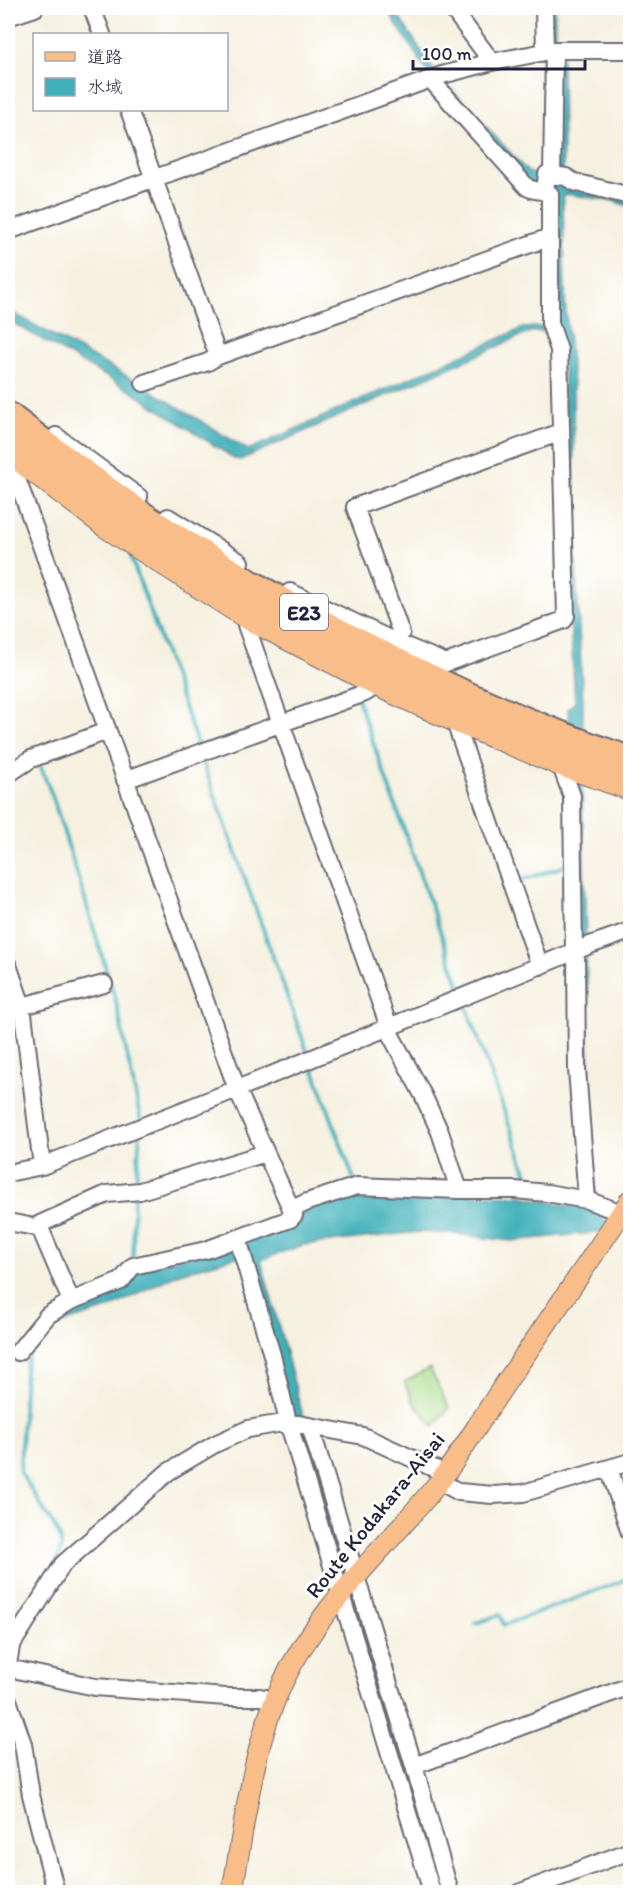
<svg xmlns="http://www.w3.org/2000/svg" width="638" height="1900" font-family="Itim,'Klee One',sans-serif">
<style>
.green{fill:#a8db8b;stroke:#657e63;stroke-width:1.5}
.water{fill:#3fb0b9;stroke:#30697a;stroke-width:1.5}
.lines{fill:none;stroke-linecap:round;stroke-linejoin:round}
.stream{stroke:#3fb0b9;stroke-width:4}
.minor-casing{stroke:#6c6a74;stroke-width:20}
.major-casing{stroke:#6c6a74;stroke-width:22}
.highway-casing{stroke:#6c6a74;stroke-width:26}
.minor{stroke:#fff;stroke-width:16}
.major{stroke:#f8bd89;stroke-width:20}
.highway{stroke:#f8bd89;stroke-width:22}
.labels{text-anchor:middle;dominant-baseline:central;stroke-width:6;stroke-linejoin:round;paint-order:stroke}
.shield{fill:#fff;stroke:#646476;stroke-width:1.5}
.shield-label{font-size:21px;font-weight:bold;fill:#22223b}
.street-label{font-size:22px;fill:#22223b;stroke:#fff}
</style>
<rect width="100%" height="100%" fill="#fff"/>
<filter id="ink" filterUnits="userSpaceOnUse"><feTurbulence type="fractalNoise" baseFrequency=".0167" numOctaves="2"/><feDisplacementMap in="SourceGraphic" scale="12" xChannelSelector="R" yChannelSelector="G"/><feConvolveMatrix kernelMatrix="1 2 1 2 8 2 1 2 1" color-interpolation-filters="sRGB"/></filter>
<filter id="wash" filterUnits="userSpaceOnUse"><feTurbulence type="fractalNoise" baseFrequency=".008" numOctaves="4" result="noise"/><feDisplacementMap in="SourceGraphic" scale="24" xChannelSelector="R" yChannelSelector="G"/><feGaussianBlur stdDeviation="1.35" result="paint"/><feColorMatrix in="noise" values="0 0 0 0 0 0 0 0 0 0 0 0 0 0 0 0 0 1.4 0 .05"/><feComposite in="paint" operator="in"/></filter>
<g filter="url(#wash)">
<rect width="100%" height="100%" fill="#f5f0df"/>
<path class="green" d="M 430,1368 L 449,1408 L 434,1426 L 415,1405 L 404,1382 Z"/>
<path class="water" d="M 384,8 L 393,8 L 434,70 L 528,172 L 544,177 L 555,43 L 552,38 L 550,8 L 555,8 L 555,37 L 561,41 L 562,55 L 563,185 L 565,188 L 630,201 L 630,207 L 613,201 L 566,194 L 563,198 L 565,301 L 573,384 L 575,553 L 583,704 L 582,786 L 591,1147 L 598,1210 L 605,1220 L 630,1217 L 630,1229 L 511,1241 L 447,1233 L 418,1232 L 303,1245 L 261,1260 L 306,1427 L 446,1892 L 436,1892 L 243,1255 L 179,1273 L 110,1308 L 64,1323 L 43,1334 L 47,1320 L 135,1271 L 295,1223 L 309,1205 L 358,1191 L 521,1196 L 582,1208 L 591,1208 L 568,708 L 575,702 L 570,618 L 563,351 L 547,331 L 530,332 L 240,460 L 235,459 L 126,388 L 8,320 L 8,310 L 139,383 L 248,450 L 523,328 L 548,326 L 554,193 L 532,186 L 428,73 L 388,11 Z"/>
<g class="lines">
<path class="stream" d="M 131,557 L 199,749
M 358,700 L 462,993
M 201,757 L 308,1054
M 41,767 L 53,798 L 79,880 L 116,1002 L 141,1121
M 516,882 L 568,865
M 465,1002 L 532,1188
M 312,1065 L 354,1180
M 136,1187 L 140,1132
M 133,1262 L 134,1197
M 30,1347 L 25,1370 L 20,1472 L 59,1534 C 62,1545 62,1550 56,1560
M 476,1623 L 500,1615 L 504,1625 L 630,1578"/>
</g>
</g>
<g filter="url(#ink)">
<g class="lines">
<defs>
<path id="minor" d="M 92,8 L 102,34
M 452,8 L 492,62
M 544,8 L 545,52
M 8,17 L 35,8
M 129,110 L 218,356 L 550,237
M 552,175 L 566,177 L 574,182 L 630,196
M 545,191 L 547,174 L 552,175 L 554,51
M 8,231 L 442,75 L 492,62 L 555,50 L 630,50
M 144,383 L 208,362 L 218,356
M 56,436 L 139,497
M 8,454 L 237,1089 L 294,1215 L 290,1219 L 206,1250 L 133,1266 L 121,1281 L 71,1301 L 48,1315 L 18,1352
M 168,517 L 240,562
M 290,592 L 396,642 L 446,663 L 564,620 L 566,616 L 559,350 L 550,323 L 550,194 C 543,189 534,192 527,187 L 431,80
M 247,619 L 246,625 L 389,1027
M 396,642 L 401,633 L 355,507 L 561,432
M 455,722 L 540,966
M 561,766 L 572,796 L 574,953
M 8,774 L 31,759 L 107,731
M 125,780 L 365,693 L 376,686
M 576,952 L 577,1069 L 587,1200
M 8,965 L 22,1006 L 42,1166
M 8,1010 L 104,984
M 387,1028 L 423,1095 L 440,1132 L 459,1190
M 8,1173 L 42,1166 L 237,1089 L 590,945 L 630,931
M 291,1210 L 307,1202 L 357,1186 L 459,1190 L 515,1190 L 547,1193 L 587,1200 L 622,1213
M 8,1222 L 40,1228
M 238,1239 L 272,1355 L 288,1422 L 432,1892
M 71,1301 L 40,1228 L 40,1224 L 107,1194 L 140,1191 L 266,1153
M 310,1426 L 414,1766 L 450,1892
M 609,1468 L 630,1533
M 439,1481 L 459,1492 L 493,1495 L 523,1493 L 630,1462
M 8,1665 L 11,1646 L 63,1564 L 168,1472 L 215,1444 L 248,1429 L 288,1422 L 363,1436 L 444,1473
M 8,1668 L 95,1687 L 226,1697 L 260,1697 L 275,1700
M 8,1700 L 23,1744 L 31,1795 L 56,1892
M 414,1766 L 630,1686
M 521,1892 L 630,1851"/>
<path id="major" d="M 8,453 L 106,528 L 247,619 L 376,686 L 455,722 L 561,766 L 630,790
M 232,1892 C 245,1823 252,1746 283,1682 C 320,1604 387,1548 439,1482 C 463,1451 483,1416 505,1384 C 547,1323 589,1262 630,1200"/>
<path id="highway" d="M 8,413 C 63,455 119,498 177,536 C 231,571 286,602 343,632 C 436,681 531,724 630,758
M 8,434 C 60,474 113,516 169,551 C 313,643 469,720 630,775"/>
</defs>
<use href="#minor" class="minor-casing"/>
<use href="#major" class="major-casing"/>
<use href="#highway" class="highway-casing"/>
<use href="#minor" class="minor"/>
<use href="#major" class="major"/>
<use href="#highway" class="highway"/>
</g>
</g>
<g class="labels">
<rect class="shield" x="280" y="594" width="48" height="36" rx="4.5"/>
<g class="shield-label">
<text x="304" y="612">E23</text>
</g>
<g class="street-label">
<text transform="translate(375 1515) rotate(-51)">Route Kodakara-Aisai</text>
</g>
</g>
<rect width="638" height="1900" fill="none" stroke="#fff" stroke-width="30"/>
<rect x="33" y="33" width="195" height="78" fill="#ffffff" stroke="#a7a7b1" stroke-width="1.5"/>
<rect x="45" y="52" width="30" height="9" fill="#f8bd89" stroke="#a7a7b1" stroke-width="1.5"/>
<text x="87" y="63" font-size="18" fill="#22223b">道路</text>
<rect x="45" y="78" width="30" height="18" fill="#3fb0b9" stroke="#a7a7b1" stroke-width="1.5"/>
<text x="87" y="93" font-size="18" fill="#22223b">水域</text>
<path d="M413 60v9h172v-9" fill="none" stroke="#22223b" stroke-width="3"/>
<text x="422" y="60" font-size="18" fill="#22223b" stroke="#ffffff" stroke-width="4.5" paint-order="stroke">100 m</text>
</svg>
